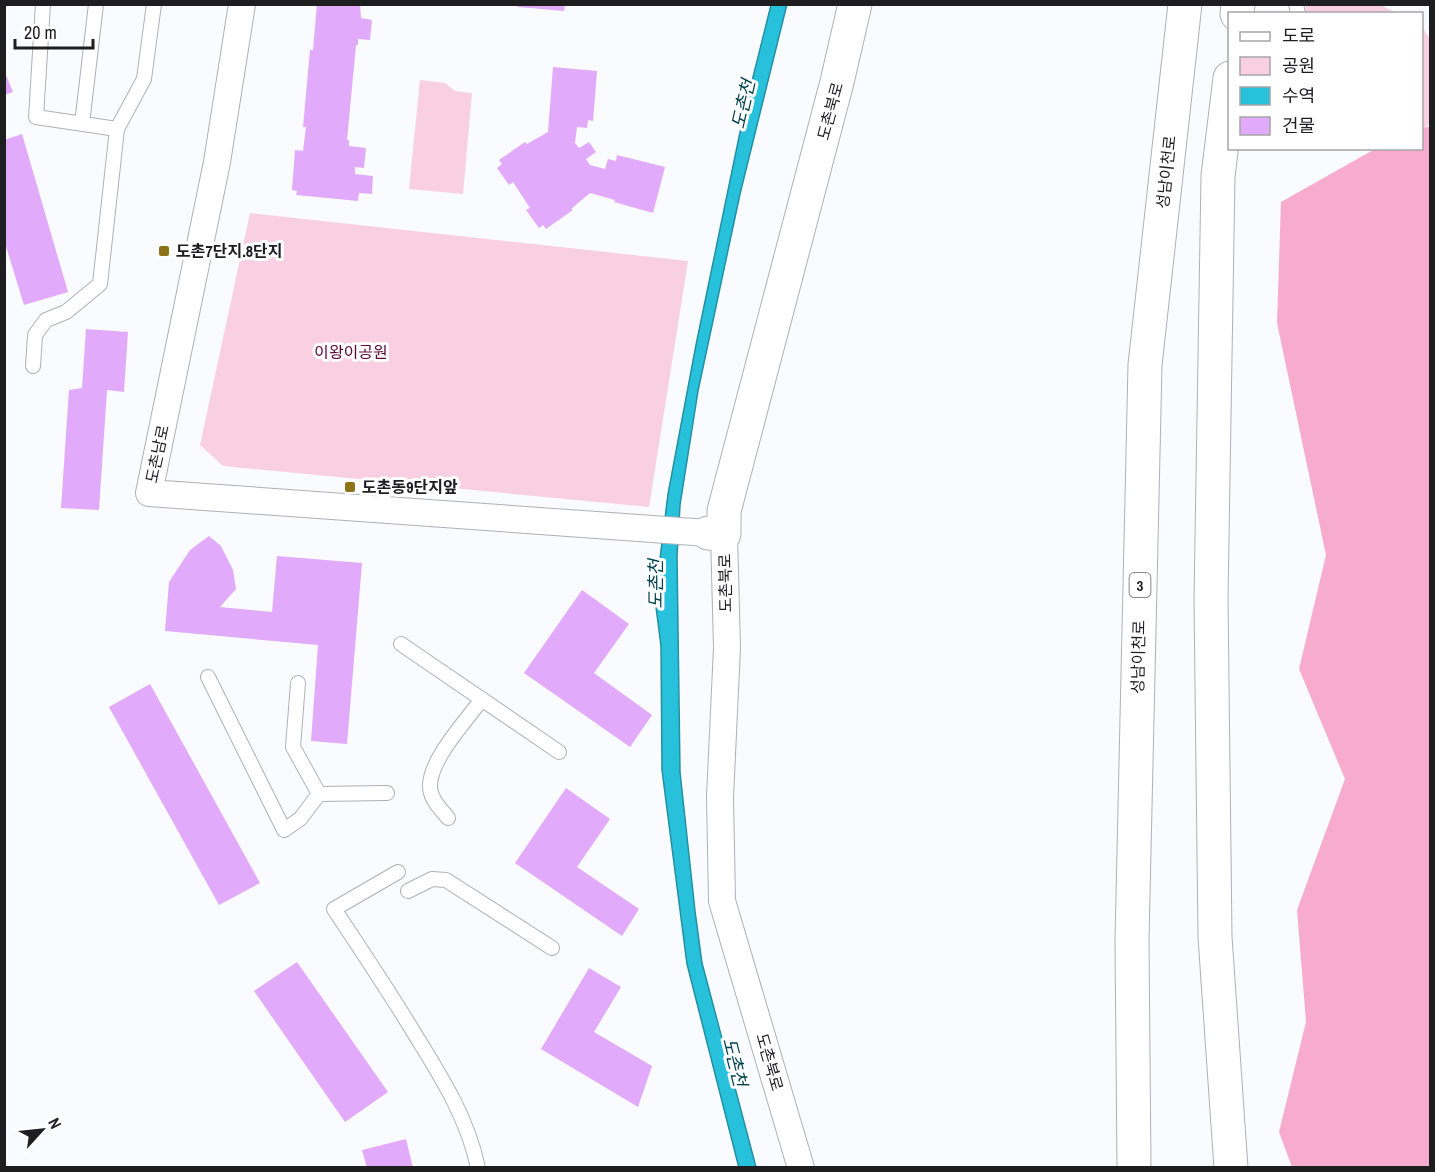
<svg xmlns="http://www.w3.org/2000/svg" width="1435" height="1172" font-family="'Archivo Narrow','Noto Sans KR',sans-serif">
<style>
.green{fill:#f9d0e2}
.forest{fill:#f7accf}
.water{fill:#27c1db;stroke:#2490a3;stroke-width:1.5}
.building{fill:#e2aafa}
.lines{fill:none;stroke-linecap:round;stroke-linejoin:round}
.lane-casing{stroke:#afb0b7;stroke-width:16}
.street-casing{stroke:#afb0b7;stroke-width:28}
.secondary-casing{stroke:#afb0b7;stroke-width:35}
.highway-casing{stroke:#afb0b7;stroke-width:35}
.lane{stroke:#fff;stroke-width:14}
.street{stroke:#fff;stroke-width:26}
.secondary{stroke:#fff;stroke-width:33}
.highway{stroke:#fff;stroke-width:33}
.poi-dot{fill:#8e7419;stroke:#fff;stroke-width:2}
.labels{text-anchor:middle;dominant-baseline:central;stroke-width:6;stroke-linejoin:round;paint-order:stroke}
.shield{fill:#fff;stroke:#626264;stroke-width:1.5}
.shield-label{font-size:15px;font-weight:bold;fill:#1e1e21}
.street-label{font-size:16px;fill:#1e1e21;stroke:#fff}
.poi-label{font-size:16px;font-weight:bold;fill:#1e1e21;stroke:#fff;text-anchor:start}
.park-label{font-size:16px;fill:#5a073a;stroke:#fff}
.water-label{font-size:18px;font-style:italic;fill:#00424d;stroke:#fff}
</style>
<rect width="100%" height="100%" fill="#fafbfe"/>
<path class="green" d="M 1306,4 L 1381,5 L 1397,13 L 1305,13 Z
M 1422,27 L 1430,39 L 1430,121 L 1422,135 Z
M 420,80 L 445,83 L 455,91 L 472,93 L 463,194 L 409,189 Z
M 250,213 L 688,261 L 649,507 L 223,466 L 200,445 Z"/>
<path class="forest" d="M 1430,126 L 1430,1167 L 1292,1167 L 1279,1132 L 1306,1022 L 1297,910 L 1345,779 L 1299,669 L 1326,555 L 1277,323 L 1281,202 L 1375,149 L 1422,148 L 1422,129 Z"/>
<path class="water" d="M 787,4 L 740,194 L 698,391 L 680,505 L 677,556 L 680,772 L 695,911 L 702,963 L 756,1167 L 739,1168 L 687,964 L 662,770 L 661,646 L 655,599 L 668,494 L 696,345 L 744,113 L 771,5 Z"/>
<path class="building" d="M 317,4 L 360,4 L 361,18 L 372,20 L 370,40 L 358,39 L 358,45 L 356,45 L 347,140 L 349,140 L 349,146 L 366,148 L 364,168 L 355,167 L 355,174 L 373,176 L 372,194 L 359,193 L 358,201 L 296,195 L 297,191 L 292,190 L 295,150 L 303,151 L 306,127 L 303,127 L 310,50 L 313,50 Z
M 518,4 L 565,4 L 564,11 L 518,7 Z
M 553,67 L 597,71 L 593,121 L 588,120 L 587,128 L 577,127 L 575,143 L 579,148 L 589,142 L 596,152 L 586,159 L 590,165 L 605,169 L 608,159 L 616,161 L 617,155 L 665,167 L 653,213 L 614,202 L 615,200 L 590,193 L 571,209 L 573,210 L 546,229 L 543,225 L 539,228 L 526,210 L 530,208 L 513,182 L 509,185 L 497,168 L 502,164 L 499,160 L 525,142 L 527,144 L 548,132 Z
M 4,70 L 13,92 L 4,95 Z
M 22,134 L 68,292 L 24,305 L 4,240 L 4,140 Z
M 86,329 L 128,332 L 124,392 L 107,390 L 99,510 L 61,508 L 69,390 L 82,388 Z
M 209,536 L 221,546 L 233,570 L 236,589 L 220,607 L 272,612 L 277,556 L 362,563 L 347,744 L 311,741 L 318,645 L 165,631 L 169,582 L 190,550 Z
M 582,590 L 629,624 L 594,673 L 652,715 L 630,747 L 524,673 Z
M 150,684 L 260,883 L 219,905 L 109,707 Z
M 566,788 L 610,819 L 577,867 L 639,909 L 622,936 L 515,863 Z
M 297,962 L 388,1092 L 345,1122 L 254,991 Z
M 589,968 L 621,987 L 594,1032 L 652,1066 L 638,1107 L 541,1049 Z
M 406,1139 L 413,1168 L 367,1168 L 362,1150 Z"/>
<g class="lines">
<defs>
<path id="lane" d="M 43,4 L 36,117 L 117,129
M 1296,4 L 1298,14
M 82,124 L 96,4
M 33,366 L 35,335 L 46,320 L 66,312 L 100,284 L 117,129 L 144,79 L 154,4
M 401,644 L 559,752
M 208,677 L 284,830 L 300,819 L 319,794
M 298,683 L 293,747 L 319,794 L 387,793
M 448,818 C 440,808 430,799 430,786 C 430,759 466,721 482,699
M 398,872 L 334,909 C 362,951 390,993 416,1036 C 442,1078 468,1119 478,1168
M 408,891 L 432,879 L 446,880 L 552,948"/>
<path id="street" d="M 242,4 L 217,162 L 149,493 L 708,533
M 724,534 L 727,648 L 720,797 L 722,901 L 801,1168"/>
<path id="secondary" d="M 708,533 L 724,534 L 724,511 L 837,82 L 855,4"/>
<path id="highway" d="M 1237,14 L 1238,4
M 1230,78 L 1218,176 L 1211,599 L 1215,937 L 1231,1168
M 1134,1168 L 1132,940 L 1145,365 L 1185,4"/>
</defs>
<use href="#lane" class="lane-casing"/>
<use href="#street" class="street-casing"/>
<use href="#secondary" class="secondary-casing"/>
<use href="#highway" class="highway-casing"/>
<use href="#lane" class="lane"/>
<use href="#street" class="street"/>
<use href="#secondary" class="secondary"/>
<use href="#highway" class="highway"/>
</g>
<g class="poi-dot">
<rect x="158" y="245" width="12" height="12" rx="3"/>
<rect x="344" y="481" width="12" height="12" rx="3"/>
</g>
<g class="labels">
<rect class="shield" x="1129.5" y="573" width="21" height="24" rx="4.5"/>
<g class="shield-label">
<text x="1140" y="585">3</text>
</g>
<g class="street-label">
<text transform="translate(830 111) rotate(-75)">도촌북로</text>
<text transform="translate(1166 172) rotate(-84)">성남이천로</text>
<text transform="translate(157 454) rotate(-78)">도촌남로</text>
<text transform="translate(725 583) rotate(-91)">도촌북로</text>
<text transform="translate(1138 657) rotate(-89)">성남이천로</text>
<text transform="translate(770 1062) rotate(74)">도촌북로</text>
</g>
<g class="poi-label">
<text x="176" y="251">도촌7단지.8단지</text>
<text x="362" y="487">도촌동9단지앞</text>
</g>
<g class="park-label">
<text x="351" y="352">이왕이공원</text>
</g>
<g class="water-label">
<text transform="translate(743 104) rotate(-77)">도촌천</text>
<text transform="translate(655 584) rotate(-90)">도촌천</text>
<text transform="translate(735 1062) rotate(76)">도촌천</text>
</g>
</g>
<rect width="1435" height="1172" fill="none" stroke="#1e1e21" stroke-width="12"/>
<rect x="1228" y="12" width="195" height="138" fill="#ffffff" stroke="#a5a5a6" stroke-width="1.5"/>
<rect x="1240" y="32" width="30" height="9" fill="#ffffff" stroke="#a5a5a6" stroke-width="1.5"/>
<text x="1282" y="42" font-size="18" fill="#1e1e21">도로</text>
<rect x="1240" y="57" width="30" height="18" fill="#f9d0e2" stroke="#a5a5a6" stroke-width="1.5"/>
<text x="1282" y="72" font-size="18" fill="#1e1e21">공원</text>
<rect x="1240" y="87" width="30" height="18" fill="#27c1db" stroke="#a5a5a6" stroke-width="1.5"/>
<text x="1282" y="102" font-size="18" fill="#1e1e21">수역</text>
<rect x="1240" y="117" width="30" height="18" fill="#e2aafa" stroke="#a5a5a6" stroke-width="1.5"/>
<text x="1282" y="132" font-size="18" fill="#1e1e21">건물</text>
<g transform="translate(42 1130) rotate(63)" stroke="#ffffff" stroke-width="4.5" paint-order="stroke">
<path d="M0-4.5L10 22L0 15L-10 22Z" fill="#1e1e21"/>
<text y="-9" font-size="16" font-weight="bold" text-anchor="middle" fill="#1e1e21">N</text>
</g>
<path d="M15 39v9h78v-9" fill="none" stroke="#1e1e21" stroke-width="3"/>
<text x="24" y="39" font-size="18" fill="#1e1e21" stroke="#ffffff" stroke-width="4.5" paint-order="stroke">20 m</text>
</svg>
